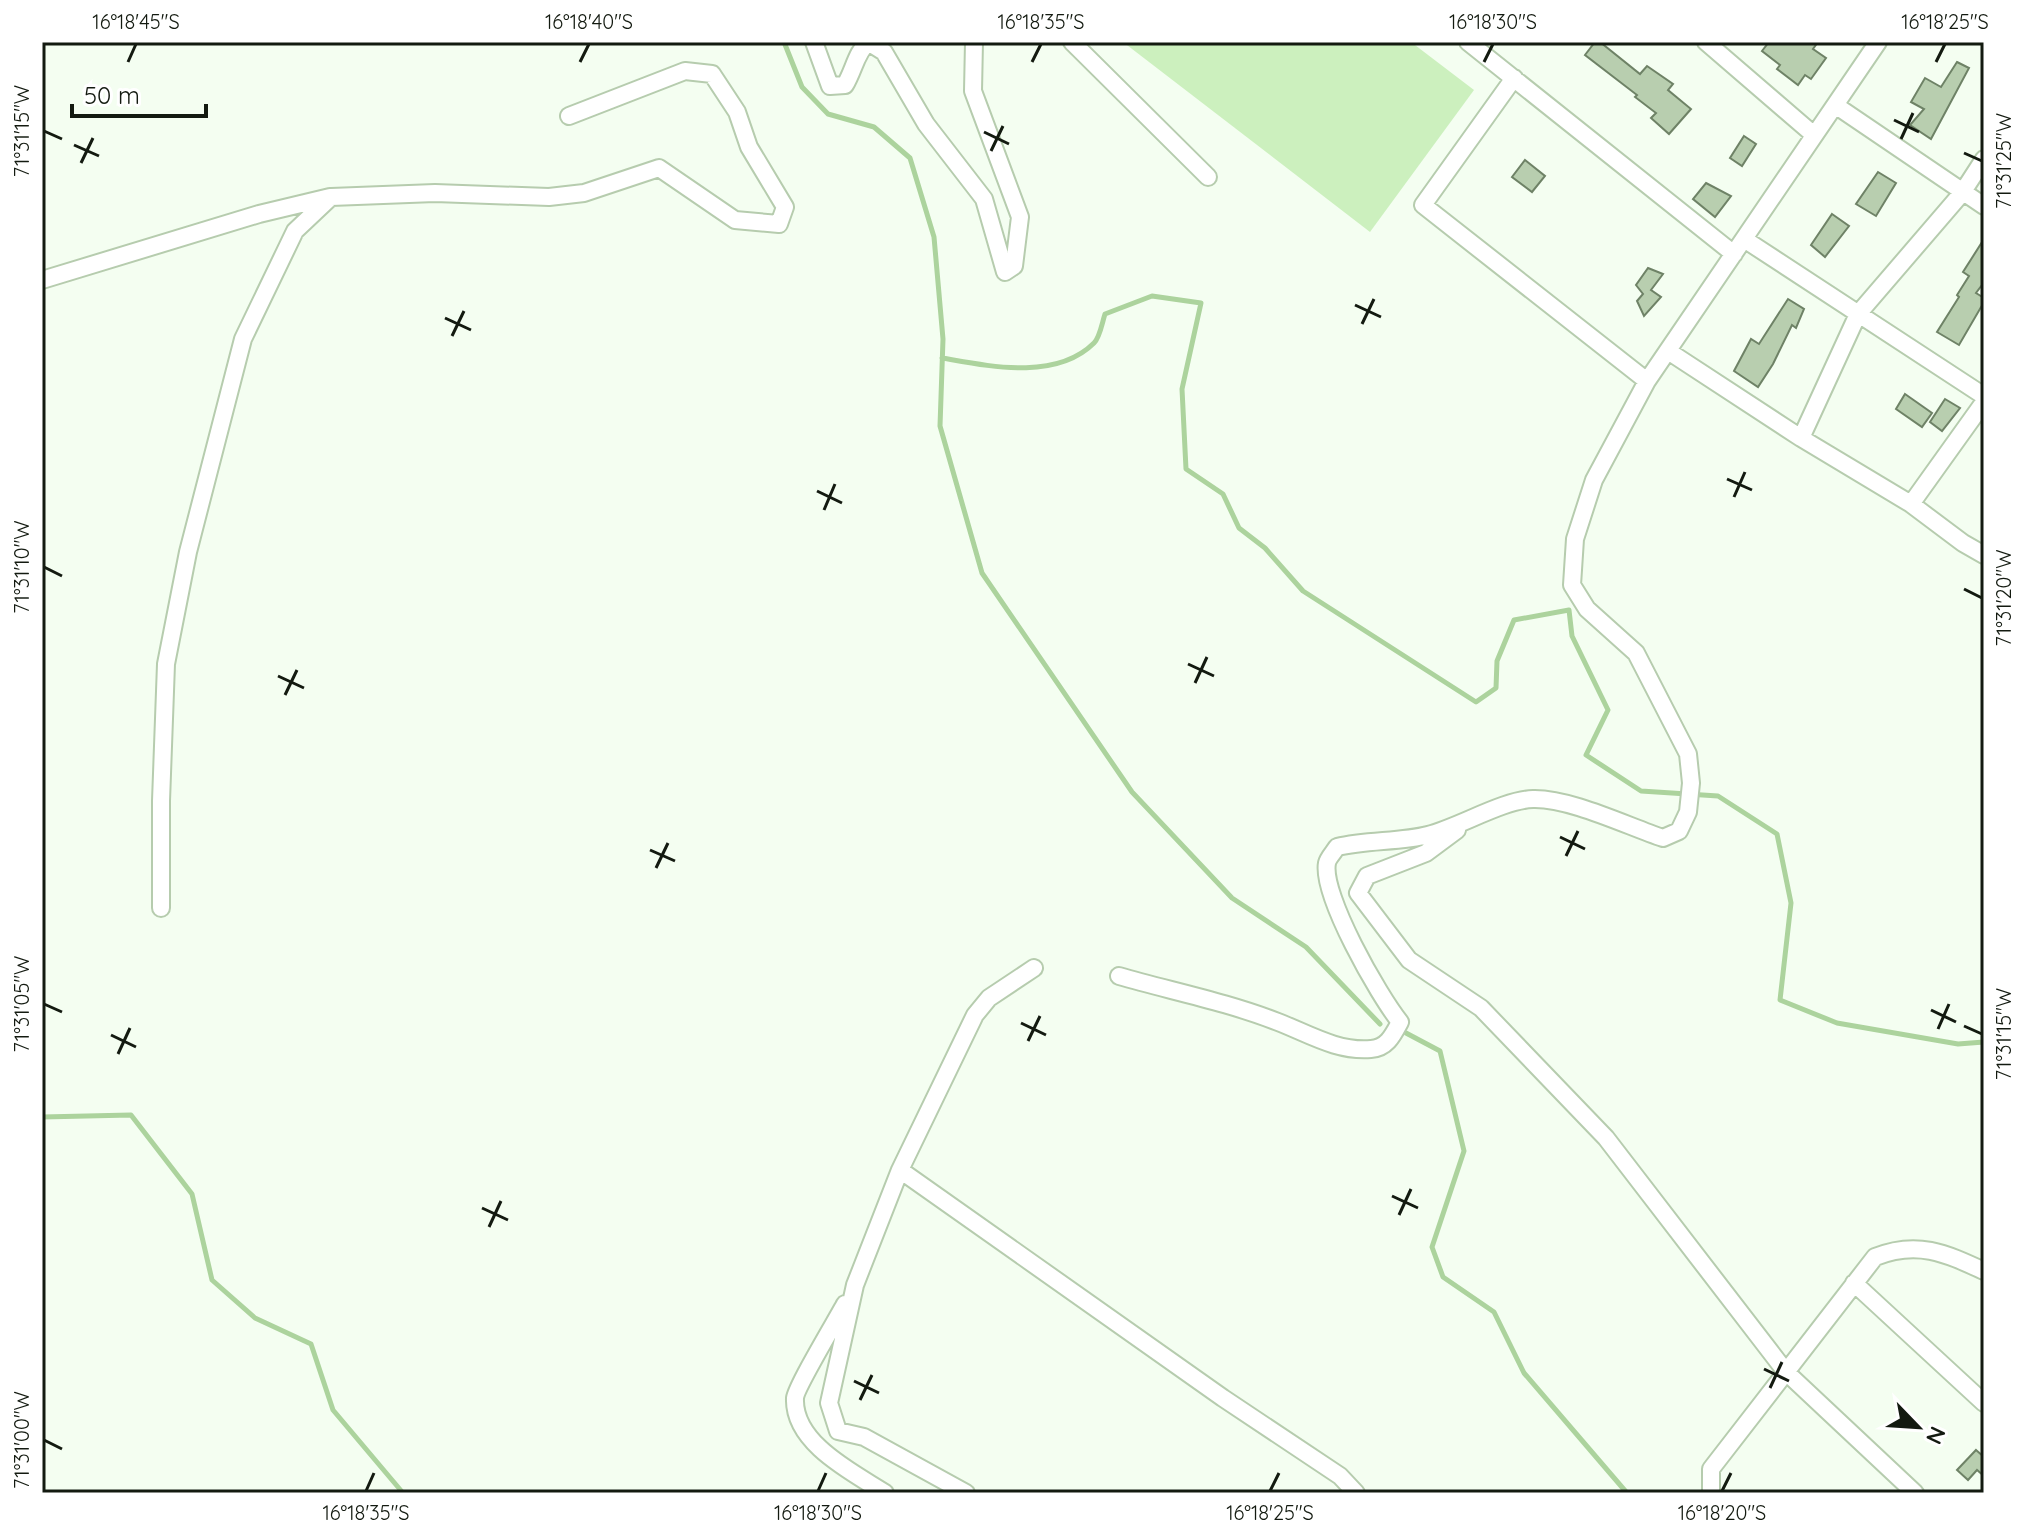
<svg xmlns="http://www.w3.org/2000/svg" width="2026" height="1535" font-family="Quicksand,sans-serif">
<style>
.green{fill:#ccf0be}
.lines{fill:none;stroke-linecap:round;stroke-linejoin:round}
.stream{stroke:#acd39d;stroke-width:5}
.building{fill:#b8ceaf;stroke:#6e8266;stroke-width:2}
.minor-casing{stroke:#b6ccae;stroke-width:20}
.minor{stroke:#fff;stroke-width:16}
.ticks{fill:none;stroke:#131a10;stroke-width:3}
.neatline{fill:none;stroke:#131a10;stroke-width:3}
.ticks-label{font-size:20px;text-anchor:middle;fill:#131a10}
</style>
<rect width="100%" height="100%" fill="#f4fef1"/>
<path class="green" d="M 1123,42 L 1411,42 L 1474,90 L 1370,232 Z"/>
<g class="lines">
<path class="stream" d="M 784,42 L 802,87 L 828,114 L 874,127 L 910,158 L 934,237 L 943,339 L 940,426 L 982,573 L 1132,792 L 1232,898 L 1306,947 L 1380,1024
M 942,358 C 988,366 1056,381 1094,343 C 1100,337 1102,323 1105,314 L 1152,296 L 1201,303 L 1182,389 L 1186,469 L 1223,494 L 1239,528 L 1265,548 L 1303,591 L 1476,702 L 1496,688 L 1497,661 L 1514,620 L 1569,610 L 1572,636 L 1608,710 L 1586,755 L 1641,791 L 1718,796 L 1777,834 L 1791,903 L 1780,1000 L 1837,1023 L 1958,1044 L 1984,1042
M 1406,1033 L 1440,1051 L 1464,1151 L 1432,1247 L 1443,1277 L 1494,1312 L 1524,1373 L 1627,1493
M 42,1117 L 131,1115 L 192,1194 L 212,1280 L 255,1318 L 311,1344 L 333,1410 L 403,1493"/>
</g>
<path class="building" d="M 1595,42 L 1600,42 L 1640,74 L 1647,66 L 1673,84 L 1668,90 L 1691,109 L 1669,134 L 1651,118 L 1656,113 L 1635,97 L 1637,95 L 1585,55 Z
M 1769,42 L 1818,42 L 1813,49 L 1826,58 L 1811,79 L 1805,75 L 1798,85 L 1777,69 L 1780,65 L 1762,51 Z
M 1957,62 L 1969,68 L 1931,139 L 1910,125 L 1924,109 L 1911,102 L 1925,78 L 1941,87 Z
M 1744,136 L 1756,144 L 1742,166 L 1730,158 Z
M 1525,160 L 1545,176 L 1532,192 L 1512,177 Z
M 1878,172 L 1896,183 L 1876,216 L 1856,204 Z
M 1706,183 L 1731,196 L 1715,217 L 1693,199 Z
M 1832,214 L 1849,226 L 1825,257 L 1811,245 Z
M 1984,239 L 1984,286 L 1982,285 L 1976,293 L 1984,298 L 1984,302 L 1959,345 L 1937,332 L 1959,297 L 1957,295 L 1969,276 L 1963,272 Z
M 1648,268 L 1663,274 L 1651,290 L 1661,297 L 1644,316 L 1637,301 L 1643,294 L 1636,285 Z
M 1788,299 L 1804,309 L 1796,328 L 1792,325 L 1773,364 L 1758,387 L 1734,371 L 1751,339 L 1759,344 Z
M 1905,394 L 1932,413 L 1922,427 L 1896,409 Z
M 1945,399 L 1960,408 L 1942,431 L 1930,422 Z
M 1976,1450 L 1984,1457 L 1984,1476 L 1977,1470 L 1968,1480 L 1957,1470 Z"/>
<g class="lines">
<defs>
<path id="minor" d="M 814,42 L 830,86 L 845,85 C 854,70 856,53 868,42 L 884,52 L 926,124 L 984,199 L 1005,272 L 1014,266 L 1020,217 L 973,91 L 974,42
M 1072,42 L 1208,177
M 1468,42 L 1734,254
M 1706,42 L 1814,135
M 1514,78 L 1423,205 L 1647,381
M 1835,105 L 1984,206
M 1744,239 L 1984,396
M 42,280 L 259,214 L 330,197
M 1668,351 L 1801,438 L 1911,504 L 1963,543 L 1984,555
M 1801,438 L 1858,314 L 1962,193 L 1984,159
M 1911,504 L 1984,402
M 1457,830 L 1426,853 L 1367,876 L 1358,893 L 1409,960 L 1481,1008 L 1606,1138 L 1786,1372 L 1915,1493
M 161,908 L 161,801 L 166,664 L 188,552 L 243,339 L 295,231 L 331,197 L 435,193 L 549,197 L 584,193 L 659,168 L 735,220 L 779,224 L 785,207 L 749,147 L 737,112 L 712,74 L 685,71 L 569,116
M 1119,976 C 1171,991 1227,1002 1278,1022 C 1307,1033 1337,1052 1371,1049 C 1387,1048 1393,1035 1400,1022 C 1379,996 1321,895 1327,863 C 1328,858 1334,852 1337,847 C 1367,840 1401,842 1428,835 C 1459,827 1503,800 1533,799 C 1570,798 1627,826 1663,838 L 1679,831 L 1688,812 L 1691,783 L 1688,754 L 1636,653 L 1587,609 L 1572,585 L 1575,539 L 1594,480 L 1647,381 L 1878,42
M 900,1170 L 1223,1398 L 1340,1476 L 1356,1493
M 1854,1283 L 1984,1403
M 845,1304 C 837,1319 796,1387 795,1398 C 793,1443 852,1472 885,1493
M 966,1493 L 864,1437 L 838,1431 L 829,1403 L 855,1285 L 900,1170 L 975,1015 L 989,998 L 1034,968
M 1711,1493 L 1711,1469 L 1875,1257 C 1917,1240 1945,1253 1984,1271"/>
</defs>
<use href="#minor" class="minor-casing"/>
<use href="#minor" class="minor"/>
</g>
<path class="ticks" d="M 128,62 L 136,44M 580,62 L 589,44M 1032,62 L 1041,44M 1484,62 L 1493,44M 1936,62 L 1945,44M 1894,120 L 1919,132M 44,131 L 62,139M 984,132 L 1009,144M 1901,139 L 1913,113M 74,145 L 99,156M 991,151 L 1003,126M 1964,153 L 1982,161M 81,163 L 93,138M 1355,305 L 1381,317M 445,318 L 471,330M 1362,324 L 1374,299M 452,336 L 464,311M 1727,479 L 1752,490M 817,491 L 842,503M 1734,497 L 1745,472M 824,510 L 835,484M 44,567 L 62,576M 1964,589 L 1982,598M 1188,664 L 1214,676M 278,676 L 304,688M 1195,683 L 1207,657M 285,695 L 297,670M 1560,837 L 1585,849M 650,850 L 675,861M 1566,856 L 1578,831M 656,868 L 668,843M 44,1004 L 62,1012M 1931,1010 L 1956,1022M 1021,1023 L 1046,1035M 1964,1026 L 1982,1034M 1938,1029 L 1949,1004M 111,1035 L 136,1047M 1028,1041 L 1040,1016M 118,1054 L 130,1028M 1392,1196 L 1418,1208M 482,1208 L 508,1220M 1399,1215 L 1411,1189M 489,1227 L 501,1201M 1764,1369 L 1789,1381M 854,1381 L 879,1393M 1770,1388 L 1782,1362M 860,1400 L 872,1375M 44,1440 L 62,1449M 366,1491 L 374,1473M 818,1491 L 826,1473M 1270,1491 L 1279,1473M 1722,1491 L 1731,1473"/>
<rect width="2026" height="1535" fill="none" stroke="#ffffff" stroke-width="88"/>
<g transform="translate(1918 1427) rotate(115)" stroke="#ffffff" stroke-width="6" paint-order="stroke">
<path d="M0-6L14 30L0 20L-14 30Z" fill="#131a10"/>
<text y="-12" font-size="22" font-weight="bold" text-anchor="middle" fill="#131a10">N</text>
</g>
<path d="M72 104v12h134v-12" fill="none" stroke="#131a10" stroke-width="4"/>
<text x="84" y="104" font-size="24" fill="#131a10" stroke="#ffffff" stroke-width="6" paint-order="stroke">50 m</text>
<rect x="44" y="44" width="1938" height="1447" class="neatline"/>
<g class="ticks-label">
<text x="136" y="29">16°18'45"S</text>
<text x="589" y="29">16°18'40"S</text>
<text x="1041" y="29">16°18'35"S</text>
<text x="1493" y="29">16°18'30"S</text>
<text x="1945" y="29">16°18'25"S</text>
<text transform="translate(22 131) rotate(-90)" y="7">71°31'15"W</text>
<text transform="translate(2004 161) rotate(-90)" y="7">71°31'25"W</text>
<text transform="translate(22 567) rotate(-90)" y="7">71°31'10"W</text>
<text transform="translate(2004 598) rotate(-90)" y="7">71°31'20"W</text>
<text transform="translate(22 1004) rotate(-90)" y="7">71°31'05"W</text>
<text transform="translate(2004 1034) rotate(-90)" y="7">71°31'15"W</text>
<text transform="translate(22 1440) rotate(-90)" y="7">71°31'00"W</text>
<text x="366" y="1520">16°18'35"S</text>
<text x="818" y="1520">16°18'30"S</text>
<text x="1270" y="1520">16°18'25"S</text>
<text x="1722" y="1520">16°18'20"S</text>
</g>
</svg>
